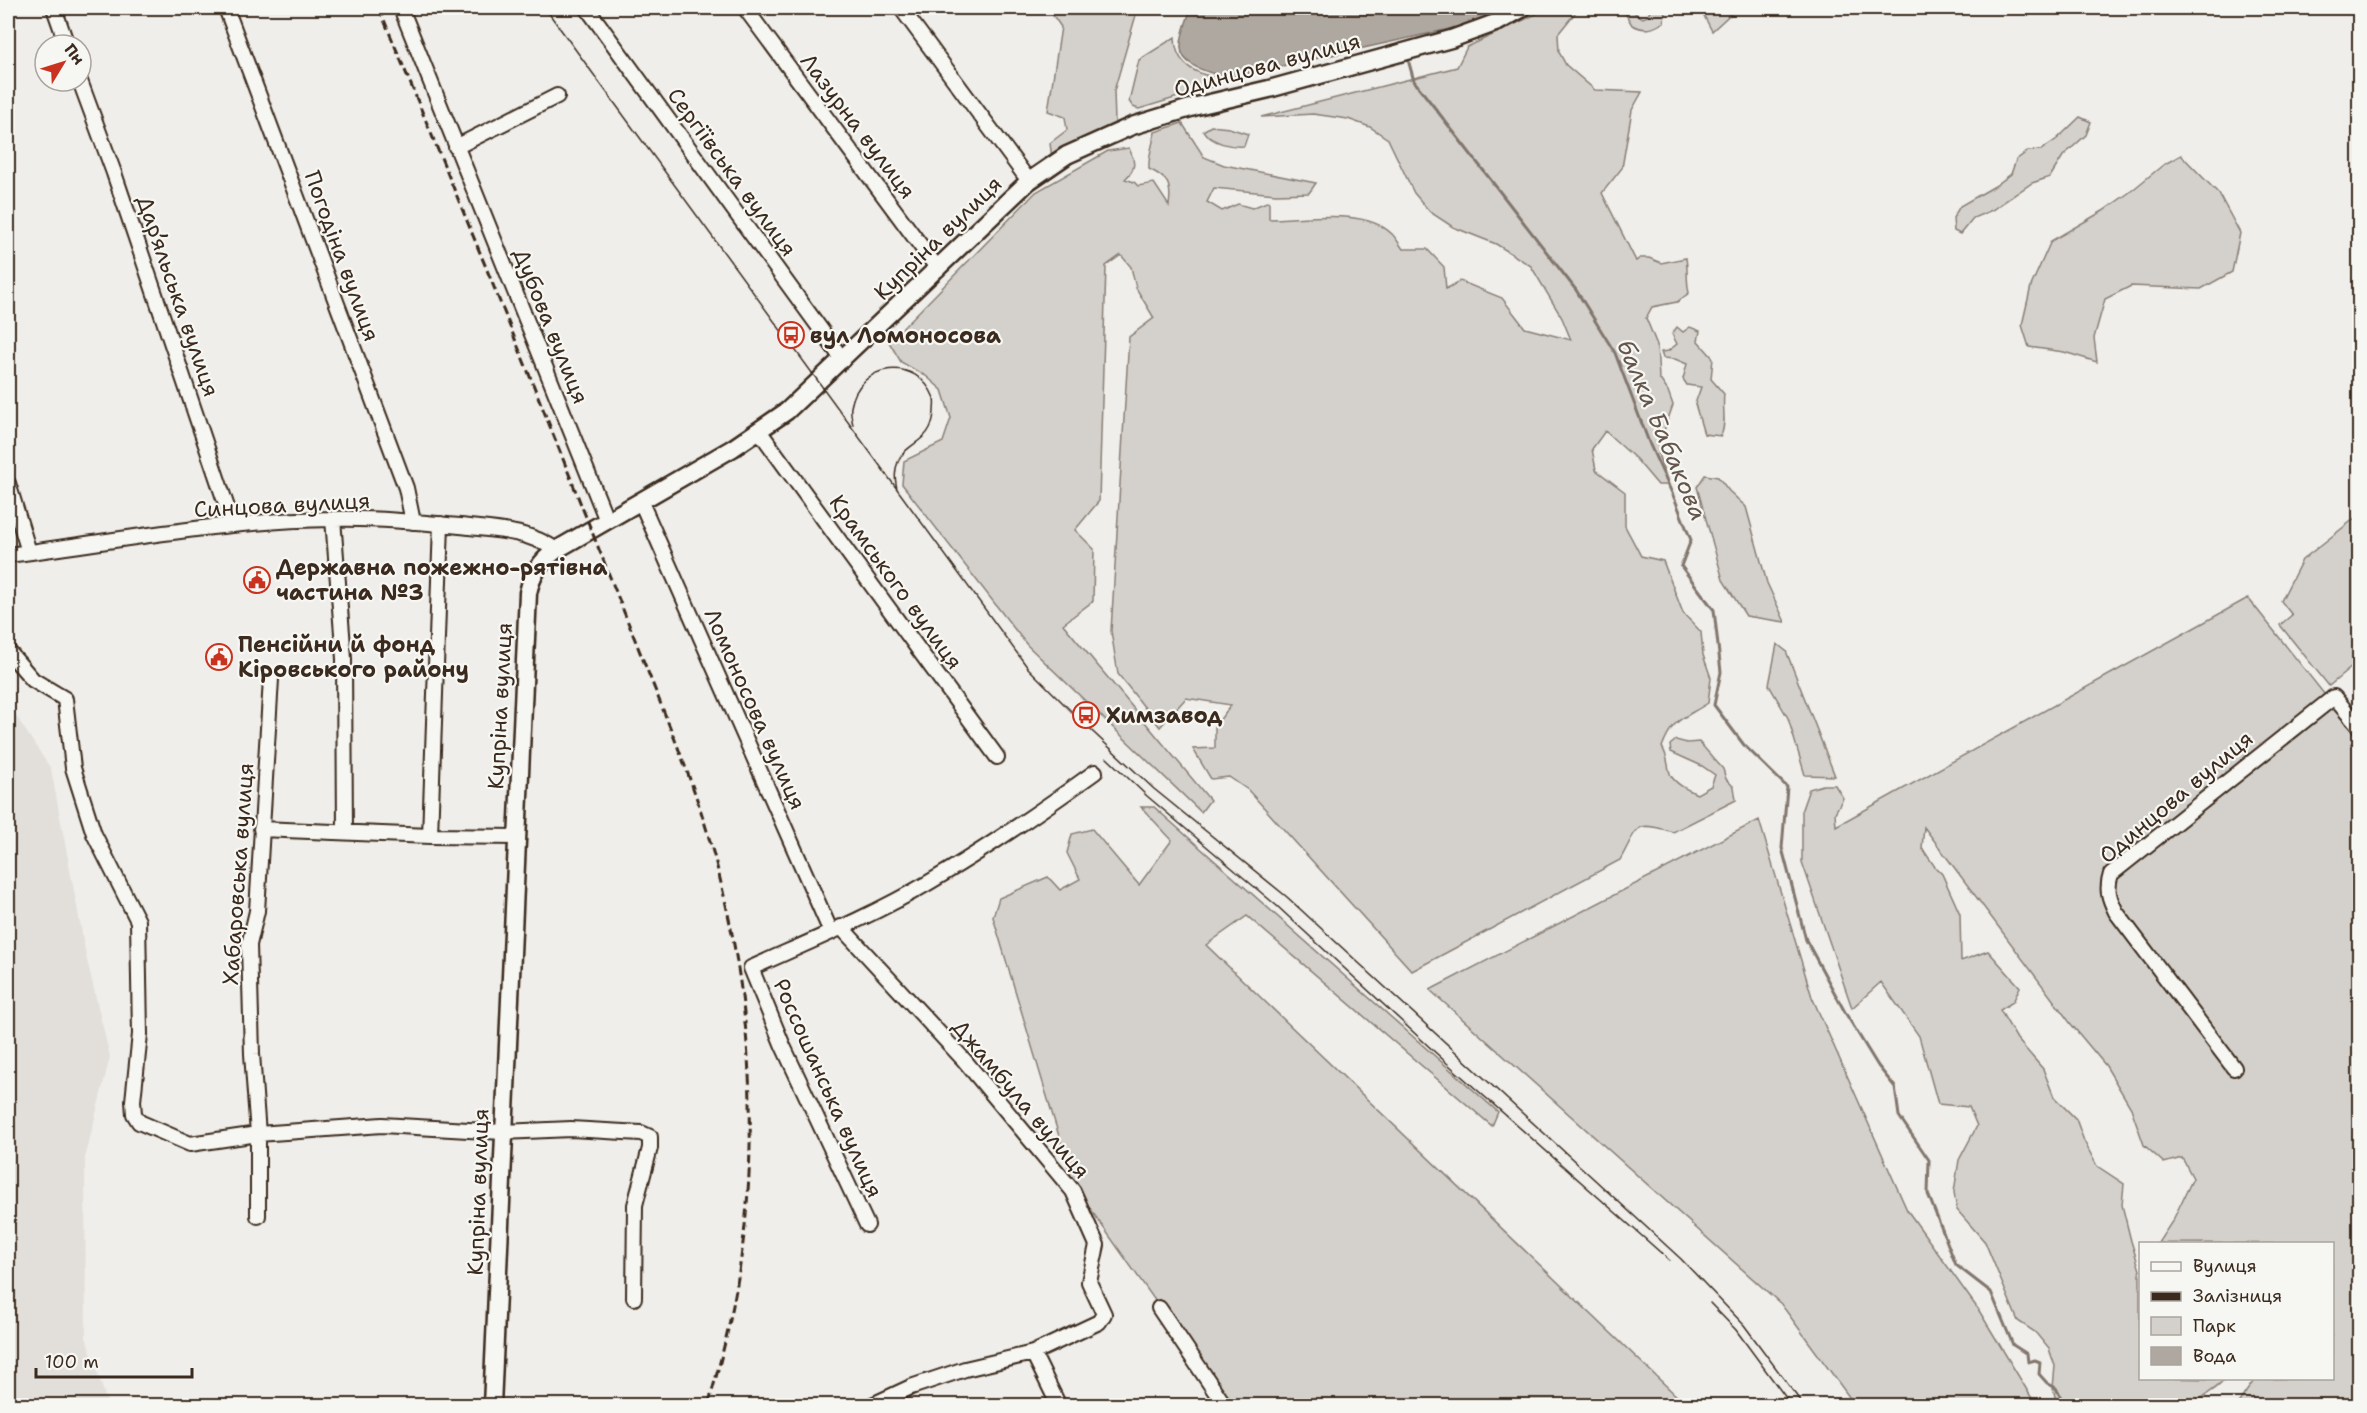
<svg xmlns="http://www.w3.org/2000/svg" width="2367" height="1413" font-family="'Shantell Sans',sans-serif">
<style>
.built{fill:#e2dfdb}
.green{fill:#d4d1cc;stroke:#887e75;stroke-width:1.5}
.water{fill:#afa8a1;stroke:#81766d;stroke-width:1.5}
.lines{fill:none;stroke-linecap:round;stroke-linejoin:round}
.stream{stroke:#81766d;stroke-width:3}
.minor-casing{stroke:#3b2a1e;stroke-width:18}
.major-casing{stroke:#3b2a1e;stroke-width:21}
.minor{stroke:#f6f6f2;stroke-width:14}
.major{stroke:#f6f6f2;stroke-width:16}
.tram{stroke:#3b2a1e;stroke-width:1.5}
.rail{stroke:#3b2a1e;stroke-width:3;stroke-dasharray:9 4.5;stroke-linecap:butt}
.labels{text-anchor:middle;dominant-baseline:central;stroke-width:4.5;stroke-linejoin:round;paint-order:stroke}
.street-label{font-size:22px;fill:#3b2a1e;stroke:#f6f6f2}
.poi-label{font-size:22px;font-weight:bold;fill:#3b2a1e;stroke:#f6f6f2;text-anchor:start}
.water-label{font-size:24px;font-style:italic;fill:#64564c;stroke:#f6f6f2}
</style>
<rect width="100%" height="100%" fill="#efeeea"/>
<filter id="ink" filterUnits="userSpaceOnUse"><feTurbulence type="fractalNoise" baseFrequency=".0167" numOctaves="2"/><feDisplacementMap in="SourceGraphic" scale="12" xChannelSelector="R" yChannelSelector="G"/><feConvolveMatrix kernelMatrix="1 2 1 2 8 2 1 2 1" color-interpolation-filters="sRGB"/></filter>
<g filter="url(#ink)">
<path class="built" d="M 8,704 L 51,769 L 87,960 L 110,1057 L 85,1158 L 86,1337 L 108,1405 L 8,1405 Z"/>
<path class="green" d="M 1048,8 L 1138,8 L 1114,91 L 1115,123 L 1083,138 L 1052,158 L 1050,143 L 1067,130 L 1065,117 L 1048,111 L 1061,27 Z
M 1549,8 L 1579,8 L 1558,34 L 1559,52 L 1566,65 L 1595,90 L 1642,92 L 1632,110 L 1622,168 L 1602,193 L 1636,261 L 1640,258 L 1649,258 L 1661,263 L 1686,258 C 1688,270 1686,280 1689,293 L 1677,302 L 1652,307 L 1646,318 L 1657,345 L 1659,378 L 1668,391 L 1673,405 L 1659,445 L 1659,457 L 1669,485 L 1658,485 L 1636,459 L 1605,431 L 1592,449 L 1596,470 L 1625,492 L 1625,526 L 1641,556 L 1663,561 L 1683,613 L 1701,632 L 1703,655 L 1711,678 L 1708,703 C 1684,719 1673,717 1662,747 C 1669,758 1667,768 1671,776 C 1677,785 1688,790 1697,794 L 1711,786 L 1715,775 L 1702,766 L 1671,752 L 1670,745 L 1676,740 L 1687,743 L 1699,742 L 1723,769 L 1726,779 L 1734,787 L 1736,800 L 1673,832 C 1633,820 1639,826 1620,860 L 1412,971 L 1248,790 L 1229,777 L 1211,779 L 1193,749 L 1215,748 L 1215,726 L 1231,705 L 1186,698 L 1160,727 L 1118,674 L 1111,631 L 1129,337 L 1154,318 L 1136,288 L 1131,267 L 1121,255 L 1106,266 L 1099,501 L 1075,530 L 1094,549 L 1093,601 L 1063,624 L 1210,800 L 1201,812 L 1027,645 L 902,484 L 904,461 L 943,442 L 951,418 L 942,390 L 926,376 L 901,362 L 889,342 L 1036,192 L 1108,151 L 1129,148 C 1135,162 1137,168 1125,179 L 1134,182 L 1138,186 L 1154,183 L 1169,206 C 1172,184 1168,178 1149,169 C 1148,155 1153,145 1155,132 L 1182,123 L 1204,157 L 1224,165 L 1316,183 L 1309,193 L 1276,194 L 1214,188 L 1207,202 L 1222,211 L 1238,204 L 1252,208 L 1269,201 L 1269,219 C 1304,219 1365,207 1392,234 C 1396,238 1400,245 1403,249 L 1427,249 L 1444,267 L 1446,289 L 1460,281 L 1502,298 L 1525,328 L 1571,340 L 1562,318 L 1531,266 L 1496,244 L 1453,227 L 1430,212 L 1414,193 L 1388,139 L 1370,127 L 1348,119 L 1313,114 L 1261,117 L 1457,67 L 1467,47 Z
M 1622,8 L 1631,8 L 1636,14 L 1643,18 L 1648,16 L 1651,8 L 1662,8 L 1665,12 L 1664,22 C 1652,30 1645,31 1632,25 Z
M 1700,8 L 1737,8 L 1712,31 Z
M 1175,37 C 1175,62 1192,73 1214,77 L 1217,81 L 1214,86 L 1139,109 L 1133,107 L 1129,101 L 1139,60 Z
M 2080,117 L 2091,122 L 2086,135 L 2063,156 L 2050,177 L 2032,183 L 1992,210 L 1973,218 L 1960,234 L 1954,231 L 1953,218 L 1960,206 L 1995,186 L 2011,174 L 2016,160 L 2028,151 L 2041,150 L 2057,139 Z
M 1211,126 L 1229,128 L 1248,134 L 1244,146 C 1229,147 1213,143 1203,131 Z
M 2181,155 L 2219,194 L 2240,233 L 2232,272 L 2201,289 L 2131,286 L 2105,299 L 2094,338 L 2097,362 L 2064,352 L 2029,347 L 2022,325 L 2031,286 L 2051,241 L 2103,211 L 2130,192 L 2163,165 Z
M 1677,327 L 1683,332 L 1690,327 L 1700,331 L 1698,341 L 1713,358 L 1711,379 L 1724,394 C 1722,409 1727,422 1721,436 L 1704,434 L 1695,404 L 1701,387 L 1687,385 L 1683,379 L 1687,364 L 1675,359 L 1663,358 L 1661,352 L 1668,351 L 1677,344 L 1672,334 Z
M 1705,475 L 1718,477 L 1729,491 L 1746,507 L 1767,583 L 1785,622 L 1746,616 L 1723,580 L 1697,487 Z
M 2359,515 L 2359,674 L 2353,666 L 2329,686 L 2280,625 L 2292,615 L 2281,601 L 2302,560 Z
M 2248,598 L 2359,738 L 2359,1405 L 2237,1405 L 2255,1379 L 2332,1378 L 2332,1244 L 2158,1243 L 2173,1220 L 2193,1178 L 2182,1158 L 2164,1163 L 2144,1145 L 2131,1108 L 2106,1066 L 2071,1024 L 1924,827 L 1922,848 L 1935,867 L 1942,874 L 1960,914 L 1961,961 L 1988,951 L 2020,987 L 2013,1002 L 2000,1010 L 2017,1039 L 2043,1069 L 2054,1097 L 2076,1119 L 2084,1141 L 2097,1166 L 2124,1184 L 2122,1205 L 2131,1241 L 2140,1270 L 2140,1378 L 2225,1379 C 2218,1390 2202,1394 2196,1405 L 2057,1405 L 2053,1388 L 2055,1366 L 2049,1349 L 2035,1332 L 2018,1321 L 1985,1242 L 1957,1210 L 1954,1192 L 1959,1160 L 1977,1126 L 1969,1107 L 1938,1104 L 1919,1036 L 1881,982 L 1852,1008 L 1802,862 L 1802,809 L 1809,789 L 1823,785 L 1835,785 L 1843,798 L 1835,813 L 1836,826 Z
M 1777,644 L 1786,651 L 1835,776 L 1805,775 L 1788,718 L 1769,685 Z
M 1141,807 L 1154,807 L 1498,1112 L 1492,1126 L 1247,916 L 1206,945 L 1686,1405 L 1229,1405 L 1074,1186 L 993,917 L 999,898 L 1048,877 L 1060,890 L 1080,879 L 1067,853 L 1072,834 L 1092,829 L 1139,885 L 1172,840 Z
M 1759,820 L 1812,997 L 1907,1210 L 1978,1309 L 2036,1405 L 1855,1405 L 1781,1304 L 1430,990 Z"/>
<path class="water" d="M 1191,8 L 1500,8 L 1472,24 L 1228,78 C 1212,73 1179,67 1181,45 C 1181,33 1188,19 1191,8 Z"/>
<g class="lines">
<path class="stream" d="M 1407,56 L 1414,81 L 1576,290 L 1615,353 L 1650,445 L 1676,502 L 1691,540 L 1681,566 L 1714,610 L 1721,672 L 1714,705 L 1744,745 L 1787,787 L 1782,848 L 1806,940 L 1846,1014 L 1878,1066 L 1895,1087 L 1899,1116 L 1929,1160 L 1928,1194 L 1956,1265 L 1991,1292 L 2013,1345 L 2027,1354 L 2028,1362 L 2035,1360 L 2040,1362 L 2039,1374 L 2047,1383 L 2056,1388 L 2065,1406"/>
<defs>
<path id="minor" d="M 54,8 L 67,45
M 226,8 L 406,488 L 413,522
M 401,8 L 607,521
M 587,8 L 843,360
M 745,8 L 938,269
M 901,8 L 1029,181
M 80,81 L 114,173 L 233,525
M 456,147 L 557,96
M 760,432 L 997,757
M 8,483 L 29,552
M 641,502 L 831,932
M 333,519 L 344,659 L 345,832
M 8,555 C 116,541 224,520 333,519 C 376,518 418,522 460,526 C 494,530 528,530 556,550
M 8,651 L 33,680 L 65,699 L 73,768 L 94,834 L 138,921 L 140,1034 L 133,1101 L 134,1114 L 139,1122 L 190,1144 L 258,1134 L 382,1125 L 503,1132 L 571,1129 L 641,1133 L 650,1137 L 650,1148 L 635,1205 L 634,1298
M 261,829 L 430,836 L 517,837
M 430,836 L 441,524
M 841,927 L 964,1060 L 1073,1191 L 1097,1245 L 1089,1282 L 1104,1314 L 1099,1322 L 1033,1353 L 965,1369 L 911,1387 L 870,1406
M 2234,1068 L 2116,912 C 2109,898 2106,889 2111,874 L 2334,697 L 2360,728
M 258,1216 L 258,1134 L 252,1054 L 249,945 L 257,911 L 271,679
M 867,1225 L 783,1046 L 751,968 C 811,941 872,916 928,883 C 986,849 1041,811 1095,772
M 1159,1308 L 1225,1406
M 1033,1353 L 1059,1406"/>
<path id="major" d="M 492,1406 L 528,593 C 532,574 540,562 556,550 L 733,448 L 787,411 L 1029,181 L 1067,155 L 1132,126 L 1197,106 L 1269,89 L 1451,39 L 1498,22 L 1523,8"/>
</defs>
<use href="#minor" class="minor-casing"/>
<use href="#major" class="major-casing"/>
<use href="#minor" class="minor"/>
<use href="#major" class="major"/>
<path class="tram" d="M 545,8 L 1028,668 L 1080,720 L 1154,789 L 1287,897 L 1681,1259 L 1744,1325 L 1804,1406
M 853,425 C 852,420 850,412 851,407 C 859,362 917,355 934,398 C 935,403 934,407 934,412 C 932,444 907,440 898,462 C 894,471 895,479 897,489
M 1107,758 L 1147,796 L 1277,906 L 1450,1066 L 1669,1260
M 1710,1303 L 1736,1330 L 1792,1406"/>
<path class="rail" d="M 379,8 C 448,173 516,340 582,507 C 607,569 631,630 656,692 C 675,740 695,788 709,838 C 754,993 764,1161 730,1320 C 724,1349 716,1377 708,1406"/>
</g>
</g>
<defs>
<symbol id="bus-ring" viewBox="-11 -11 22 22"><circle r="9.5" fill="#f6f6f2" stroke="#c8321e" stroke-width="1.5"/><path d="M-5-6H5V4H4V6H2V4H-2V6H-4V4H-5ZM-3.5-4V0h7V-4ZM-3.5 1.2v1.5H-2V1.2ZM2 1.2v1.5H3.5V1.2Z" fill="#c8321e"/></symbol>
<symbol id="civic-ring" viewBox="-11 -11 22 22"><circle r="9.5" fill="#f6f6f2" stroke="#c8321e" stroke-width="1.5"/><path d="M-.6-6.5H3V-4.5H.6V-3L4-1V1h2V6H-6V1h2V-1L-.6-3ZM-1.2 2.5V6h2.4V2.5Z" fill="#c8321e"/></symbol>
</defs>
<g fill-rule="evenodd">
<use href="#bus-ring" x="776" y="320" width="30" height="30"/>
<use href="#civic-ring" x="242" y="565" width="30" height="30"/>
<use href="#civic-ring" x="204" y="642" width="30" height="30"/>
<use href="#bus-ring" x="1071" y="700" width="30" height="30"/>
</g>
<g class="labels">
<g class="street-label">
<text transform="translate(1267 65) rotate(-15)">Одинцова вулиця</text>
<text transform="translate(858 126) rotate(53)">Лазурна вулиця</text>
<text transform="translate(732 172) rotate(54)">Сергіївська вулиця</text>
<text transform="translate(938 238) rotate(-44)">Купріна вулиця</text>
<text transform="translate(342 256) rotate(70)">Погодіна вулиця</text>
<text transform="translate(178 296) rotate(71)">Дар’яльська вулиця</text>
<text transform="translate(551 326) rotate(68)">Дубова вулиця</text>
<text transform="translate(282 505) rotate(-3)">Синцова вулиця</text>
<text transform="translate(896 582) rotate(54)">Крамського вулиця</text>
<text transform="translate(500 706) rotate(-87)">Купріна вулиця</text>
<text transform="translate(755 709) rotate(66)">Ломоносова вулиця</text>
<text transform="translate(2176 797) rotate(-40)">Одинцова вулиця</text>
<text transform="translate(238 874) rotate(-86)">Хабаровська вулиця</text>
<text transform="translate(828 1088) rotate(66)">Россошанська вулиця</text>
<text transform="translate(1021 1099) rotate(50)">Джамбула вулиця</text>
<text transform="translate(478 1192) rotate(-88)">Купріна вулиця</text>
</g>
<g class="poi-label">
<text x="810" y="335">вул Ломоносова</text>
<text x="276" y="567">Державна пожежно-рятівна<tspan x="276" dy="25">частина №3</tspan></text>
<text x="238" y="644">Пенсійни й фонд<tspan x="238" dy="25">Кіровського району</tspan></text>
<text x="1106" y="715">Химзавод</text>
</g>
<g class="water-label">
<text transform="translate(1662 430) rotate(67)">балка Бабакова</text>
</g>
</g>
<rect width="2367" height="1413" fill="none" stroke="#f6f6f2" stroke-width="30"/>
<rect x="15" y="15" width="2337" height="1383" fill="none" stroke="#3b2a1e" stroke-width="2" filter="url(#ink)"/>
<rect x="2139" y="1242" width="195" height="138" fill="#f6f6f2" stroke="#aba49d" stroke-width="1.5"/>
<rect x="2151" y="1262" width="30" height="9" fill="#f6f6f2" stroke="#aba49d" stroke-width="1.5"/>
<text x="2193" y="1272" font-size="18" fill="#3b2a1e">Вулиця</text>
<rect x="2151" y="1292" width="30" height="9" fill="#3b2a1e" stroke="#aba49d" stroke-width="1.5"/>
<text x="2193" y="1302" font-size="18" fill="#3b2a1e">Залізниця</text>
<rect x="2151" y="1317" width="30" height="18" fill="#d4d1cc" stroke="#aba49d" stroke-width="1.5"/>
<text x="2193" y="1332" font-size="18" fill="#3b2a1e">Парк</text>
<rect x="2151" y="1347" width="30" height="18" fill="#afa8a1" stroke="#aba49d" stroke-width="1.5"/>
<text x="2193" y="1362" font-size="18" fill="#3b2a1e">Вода</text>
<g transform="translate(63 63) rotate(52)"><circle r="28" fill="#f6f6f2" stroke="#aba49d" stroke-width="1.5"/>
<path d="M0-4.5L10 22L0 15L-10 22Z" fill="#c8321e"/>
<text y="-9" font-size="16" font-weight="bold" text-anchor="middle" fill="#3b2a1e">Пн</text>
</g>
<path d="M36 1368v9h156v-9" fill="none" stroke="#3b2a1e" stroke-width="3"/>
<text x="45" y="1368" font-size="18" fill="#3b2a1e" stroke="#f6f6f2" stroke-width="4.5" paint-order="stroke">100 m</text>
</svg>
